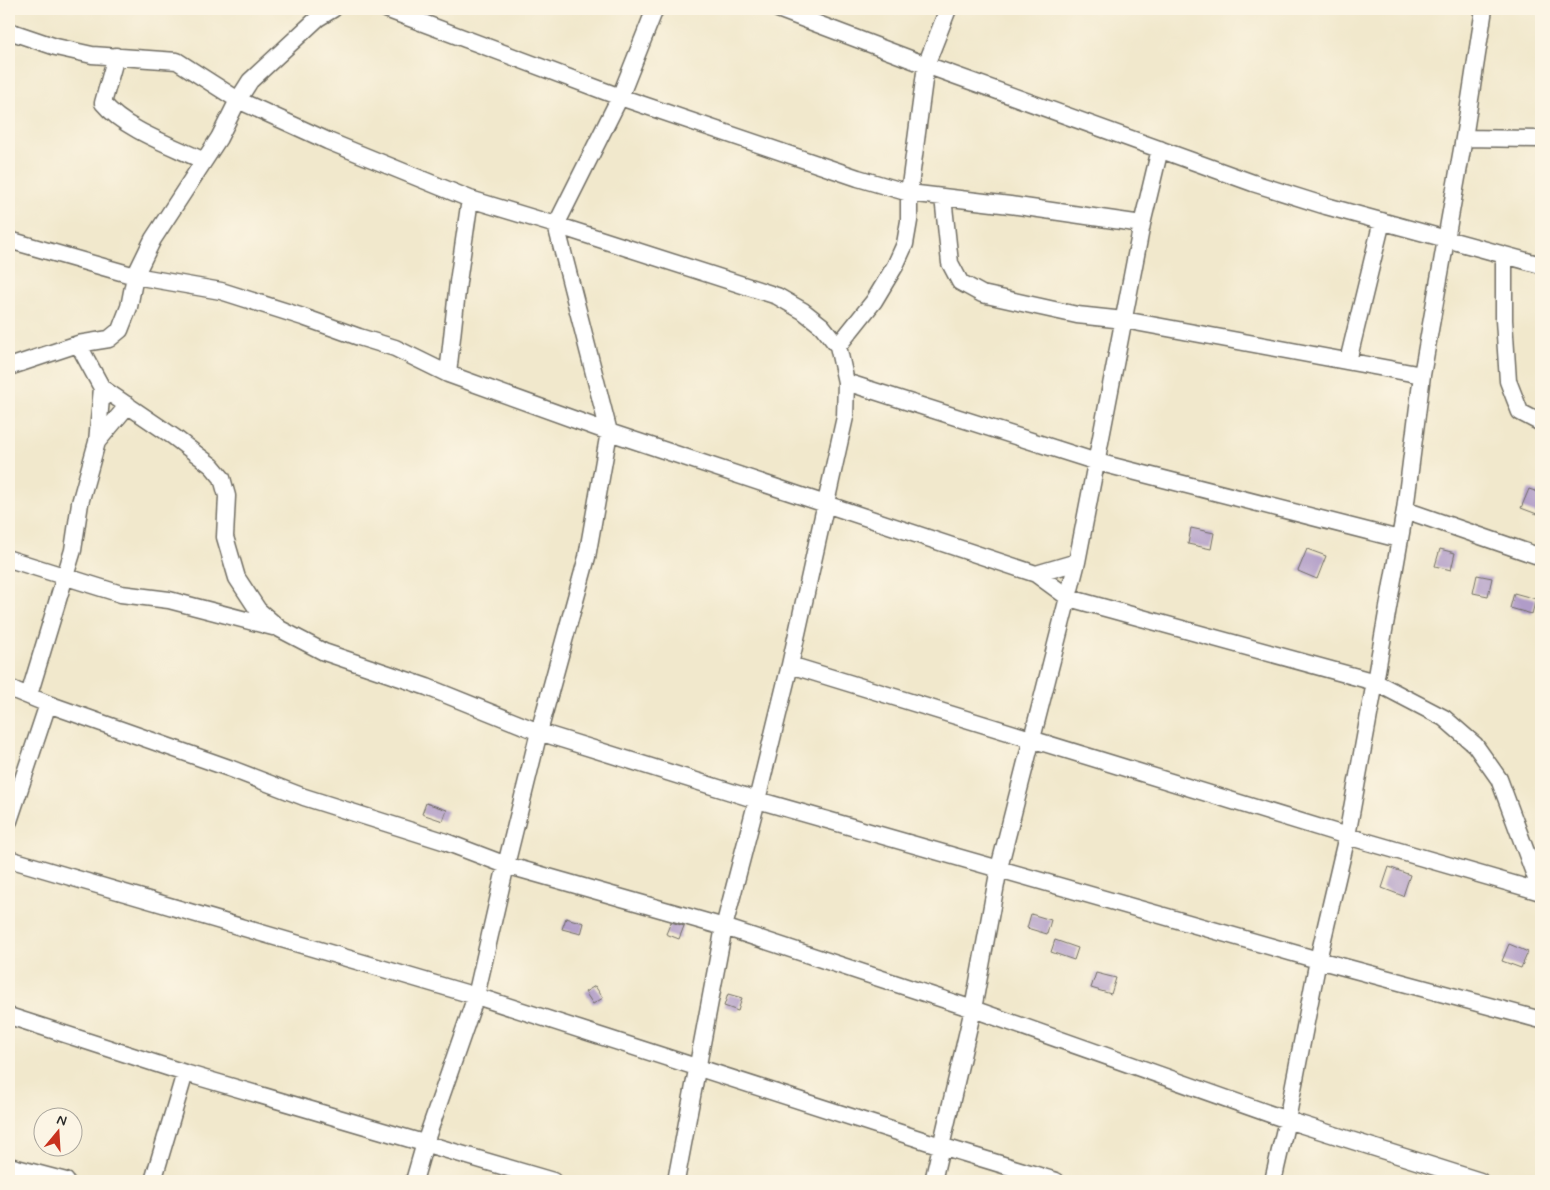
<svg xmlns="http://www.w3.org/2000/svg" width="1550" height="1190" font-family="Mynerve,sans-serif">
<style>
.building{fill:#b09cc8}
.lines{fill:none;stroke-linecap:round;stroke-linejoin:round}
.minor-casing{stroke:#706d63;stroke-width:19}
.minor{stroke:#fff;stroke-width:16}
</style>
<rect width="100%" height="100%" fill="#fcf5e5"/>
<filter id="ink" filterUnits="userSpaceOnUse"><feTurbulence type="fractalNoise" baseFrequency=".02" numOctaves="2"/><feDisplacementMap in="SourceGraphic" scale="10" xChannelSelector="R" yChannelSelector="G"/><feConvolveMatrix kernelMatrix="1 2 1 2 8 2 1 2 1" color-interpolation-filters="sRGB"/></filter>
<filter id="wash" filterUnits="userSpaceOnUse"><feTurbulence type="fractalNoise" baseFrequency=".0096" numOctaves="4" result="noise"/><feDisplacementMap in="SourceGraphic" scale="20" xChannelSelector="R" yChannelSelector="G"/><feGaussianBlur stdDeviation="1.12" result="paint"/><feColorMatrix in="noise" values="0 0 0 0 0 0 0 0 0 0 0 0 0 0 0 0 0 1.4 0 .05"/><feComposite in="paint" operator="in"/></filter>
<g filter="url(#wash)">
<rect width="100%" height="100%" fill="#f1e8cc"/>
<g id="blocks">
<path class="building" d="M 1529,489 L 1541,493 L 1541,502 L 1537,514 L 1521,508 Z
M 1191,528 L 1214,533 L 1211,549 L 1188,544 Z
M 1307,549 L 1326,556 L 1317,579 L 1298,571 Z
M 1440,549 L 1455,553 L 1451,570 L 1435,566 Z
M 1477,575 L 1492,578 L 1488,596 L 1473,593 Z
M 1514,593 L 1536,599 L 1532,614 L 1510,608 Z
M 426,803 L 447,810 L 443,821 L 422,814 Z
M 1389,867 L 1410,875 L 1403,896 L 1382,888 Z
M 1031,914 L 1051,920 L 1047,934 L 1027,928 Z
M 566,918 L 584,923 L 581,934 L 562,929 Z
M 671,922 L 684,926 L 679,939 L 666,934 Z
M 1055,940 L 1078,948 L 1074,960 L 1051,952 Z
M 1509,944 L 1528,952 L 1521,968 L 1502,961 Z
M 1096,973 L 1116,978 L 1111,994 L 1091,988 Z
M 595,986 L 603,998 L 593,1004 L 585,992 Z
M 728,994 L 742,998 L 738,1011 L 724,1006 Z"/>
</g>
</g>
<g filter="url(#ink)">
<use href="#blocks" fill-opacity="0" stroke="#706d63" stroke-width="1"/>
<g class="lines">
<defs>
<path id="minor" d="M 386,9 L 620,97 L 858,178 L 909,193 L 1010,205 L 1142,224
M 778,9 L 926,65 L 1253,183 L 1326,206 L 1541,265
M 9,31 L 56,47 L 92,55 L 177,61 L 238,100 L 328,141 L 470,199 L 556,225 L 620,97 L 655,9
M 116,56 L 103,103 C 125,130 173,146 204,161
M 1464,138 L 1541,139
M 943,197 L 950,263 L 960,282 L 982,294 L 1077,315 L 1124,320 L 1422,375
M 556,225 L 777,296 L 803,311 L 822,326 L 838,346 L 846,382 L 845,417 L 790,665 L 757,800 L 724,927 L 676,1181
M 9,240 L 135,276 L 221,291 L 303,317 L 359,337 L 395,348 L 448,374 L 609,432 L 556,225
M 1504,255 L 1504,320 L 1508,381 L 1520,412 L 1541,423
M 78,344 L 109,339 L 120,330 L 129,307 L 135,276 L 153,239 L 219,138 L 238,100 L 250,81 L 318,18 L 333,9
M 838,346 L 874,301 L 895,266 L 905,244 L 909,221 L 909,193 L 926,65 L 948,9
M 1348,361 L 1382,221
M 9,367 L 78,344 L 102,388 L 174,437 L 212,466 L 222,478 L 227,496 L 225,537 L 237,578 L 258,610 L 280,629 L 324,652 L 427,687 L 539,732 L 506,865 L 476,996 L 425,1143 L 414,1181
M 448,374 L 458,282 L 470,199
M 846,382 L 1097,462 L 1399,539
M 97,442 L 128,405
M 1405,510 L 1541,557
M 9,559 L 121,594 L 169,600 L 273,627
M 1036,574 L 1077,562
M 790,665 L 1347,836 L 1541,892
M 9,688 L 48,704 L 229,768 L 304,797 L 443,841 L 506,865 L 724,927 L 973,1009 L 1287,1120 L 1480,1181
M 29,695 L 73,550 L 80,503 L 97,442 L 102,388
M 9,821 L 48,704
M 9,859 L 476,996 L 941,1146 L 1056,1181
M 1541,892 L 1499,779 L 1475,745 L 1444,718 L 1375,682 L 1069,598 L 1036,574 L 609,432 L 587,557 L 539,732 L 757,800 L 1318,960 L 1541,1020
M 9,1016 L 185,1073 L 553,1181
M 9,1166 L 66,1181
M 153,1181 L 185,1073
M 933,1181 L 973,1009 L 999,868 L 1077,562 L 1142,224 L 1160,149
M 1273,1181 L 1287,1120 L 1318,960 L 1347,836 L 1375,682 L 1405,510 L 1422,375 L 1464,138 L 1484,9"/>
</defs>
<use href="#minor" class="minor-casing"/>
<use href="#minor" class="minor"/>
</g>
</g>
<rect width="1550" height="1190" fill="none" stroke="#fcf5e5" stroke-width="30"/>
<g transform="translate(58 1132) rotate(18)"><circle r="24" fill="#fcf5e5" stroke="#a8a49b"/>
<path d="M0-4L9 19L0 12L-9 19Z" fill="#c8321e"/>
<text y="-8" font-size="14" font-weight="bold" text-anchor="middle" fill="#2b2b2b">N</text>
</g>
</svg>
